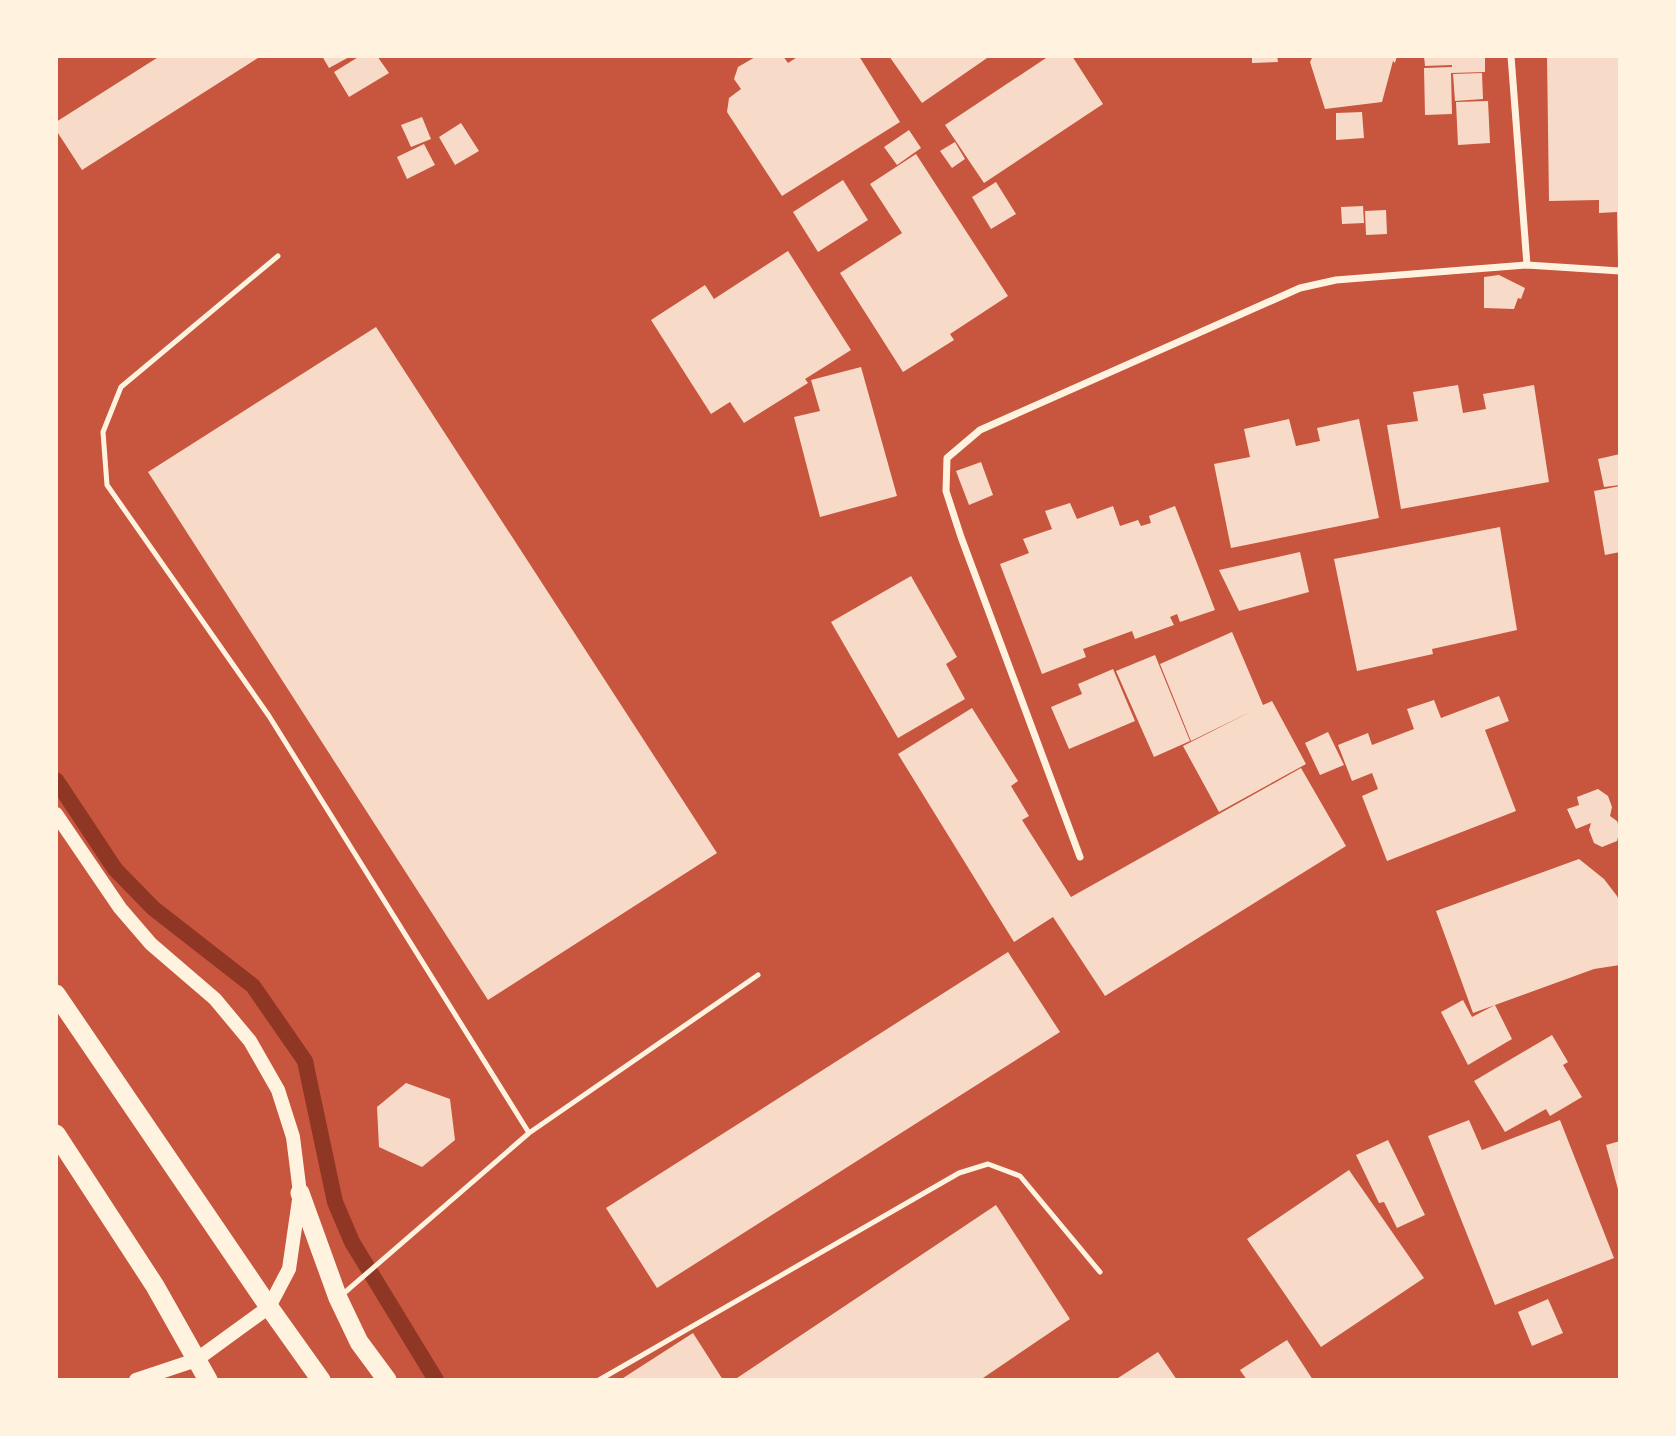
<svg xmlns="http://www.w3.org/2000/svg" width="1676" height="1436" font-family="Quicksand,sans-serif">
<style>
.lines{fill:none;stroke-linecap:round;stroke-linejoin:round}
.stream{stroke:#8f3625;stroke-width:16}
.building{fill:#f7dbc8}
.service{stroke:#fff3e0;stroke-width:5}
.minor{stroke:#fff3e0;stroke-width:7}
.secondary{stroke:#fff3e0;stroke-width:14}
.trunk{stroke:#fff3e0;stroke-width:19}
</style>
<rect width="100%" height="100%" fill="#c8553d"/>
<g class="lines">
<path class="stream" d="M 56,780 L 115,869 L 153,908 L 253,986 L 305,1061 L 335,1202 L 352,1242 L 436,1380"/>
</g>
<path class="building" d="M 160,56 L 261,56 L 82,170 L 56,130 L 56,122 Z
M 322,56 L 351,56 L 329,68 Z
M 360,56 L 377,56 L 389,73 L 349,97 L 334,72 Z
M 757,56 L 783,56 L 788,63 L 799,56 L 859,56 L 900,122 L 782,196 L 727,112 L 729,98 L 741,89 L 734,79 L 738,67 Z
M 889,56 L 990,56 L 922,103 Z
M 1049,56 L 1072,56 L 1103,104 L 984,183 L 945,125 Z
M 1252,56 L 1277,56 L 1278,62 L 1252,63 Z
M 1313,56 L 1397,56 L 1395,63 L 1393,61 L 1382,102 L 1325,109 L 1310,62 Z
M 1424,56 L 1485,56 L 1485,72 L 1451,73 L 1452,114 L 1425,115 L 1424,68 L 1452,67 L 1452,65 L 1425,66 Z
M 1547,56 L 1620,56 L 1620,262 L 1618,262 L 1617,212 L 1599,213 L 1599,200 L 1549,201 Z
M 1482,73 L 1483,99 L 1455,101 L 1453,74 Z
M 1488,101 L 1490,143 L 1458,145 L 1456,102 Z
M 1362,112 L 1364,138 L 1336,140 L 1336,113 Z
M 422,117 L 431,139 L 411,147 L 401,125 Z
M 461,123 L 479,151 L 455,165 L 439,137 Z
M 909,130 L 921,148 L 897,165 L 884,147 Z
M 955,142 L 965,159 L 952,168 L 940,151 Z
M 424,144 L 435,165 L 407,179 L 397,157 Z
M 916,154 L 1008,296 L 950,334 L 954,340 L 903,372 L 840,273 L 902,233 L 870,184 Z
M 843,180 L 868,220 L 818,252 L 793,212 Z
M 996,182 L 1016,214 L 991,229 L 972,197 Z
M 1363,206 L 1364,223 L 1342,224 L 1341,207 Z
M 1386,210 L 1387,234 L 1366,235 L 1365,211 Z
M 788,251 L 851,350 L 805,379 L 808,383 L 744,423 L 730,402 L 711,414 L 651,320 L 705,285 L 714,299 Z
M 1499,275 L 1525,288 L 1521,299 L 1518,298 L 1514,309 L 1484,308 L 1484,277 Z
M 376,327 L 717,853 L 488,1000 L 148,472 Z
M 861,367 L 897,496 L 820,517 L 794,417 L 820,411 L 811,380 Z
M 1458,385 L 1463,413 L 1486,409 L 1483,394 L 1534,385 L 1549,482 L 1401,509 L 1387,425 L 1418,421 L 1413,392 Z
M 1289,419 L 1296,446 L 1320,441 L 1317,428 L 1359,419 L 1379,518 L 1231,548 L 1214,464 L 1250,457 L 1244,429 Z
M 1620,454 L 1620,485 L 1604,487 L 1598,459 Z
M 981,462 L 993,495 L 969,505 L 956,471 Z
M 1620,486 L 1620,552 L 1605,555 L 1594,491 Z
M 1070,503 L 1077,519 L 1113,506 L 1120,526 L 1138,520 L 1141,526 L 1151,523 L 1149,516 L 1175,506 L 1215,610 L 1180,622 L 1177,614 L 1170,617 L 1174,625 L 1135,639 L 1132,631 L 1083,649 L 1086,657 L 1042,674 L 1000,564 L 1029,553 L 1023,539 L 1052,529 L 1045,511 Z
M 1500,527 L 1517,630 L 1432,649 L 1433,654 L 1357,671 L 1334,559 Z
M 1300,552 L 1309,592 L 1239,611 L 1219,570 Z
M 911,576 L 957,657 L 946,664 L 965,699 L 898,738 L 831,622 Z
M 1232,632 L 1263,705 L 1272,701 L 1306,764 L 1219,812 L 1183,746 L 1252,711 L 1191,741 L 1160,664 Z
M 1155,655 L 1190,741 L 1154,757 L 1116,671 Z
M 1113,669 L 1135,721 L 1069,749 L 1051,707 L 1082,694 L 1078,684 Z
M 1499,696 L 1509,721 L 1485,730 L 1516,811 L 1387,861 L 1362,796 L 1378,789 L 1372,773 L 1352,781 L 1338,745 L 1368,733 L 1372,745 L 1414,729 L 1407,709 L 1434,700 L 1441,718 Z
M 972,708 L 1018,781 L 1011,786 L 1029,816 L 1022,820 L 1071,897 L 1301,768 L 1346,846 L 1105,996 L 1053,917 L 1014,942 L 898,754 Z
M 1328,732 L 1344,765 L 1320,775 L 1305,743 Z
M 1598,789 L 1608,796 L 1612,807 L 1610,816 L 1617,821 L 1620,829 L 1617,841 L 1602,847 L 1594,843 L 1589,830 L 1591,823 L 1576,829 L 1567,809 L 1579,805 L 1577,797 Z
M 1579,859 L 1604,879 L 1617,896 L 1620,903 L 1620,965 L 1594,969 L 1473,1013 L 1436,911 Z
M 1008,952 L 1060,1032 L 657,1288 L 606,1208 Z
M 1463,1000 L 1472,1017 L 1495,1005 L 1512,1039 L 1468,1065 L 1441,1012 Z
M 1552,1035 L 1568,1062 L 1563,1065 L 1582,1097 L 1550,1116 L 1546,1109 L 1505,1132 L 1474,1081 Z
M 406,1083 L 450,1099 L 455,1140 L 422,1167 L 379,1147 L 377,1107 Z
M 1469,1120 L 1482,1150 L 1560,1120 L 1614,1258 L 1495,1305 L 1428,1136 Z
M 1388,1140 L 1425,1215 L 1397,1228 L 1384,1202 L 1379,1203 L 1356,1155 Z
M 1620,1141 L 1620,1193 L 1619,1193 L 1606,1145 Z
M 1349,1170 L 1424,1278 L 1321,1347 L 1247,1239 Z
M 996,1205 L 1070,1319 L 980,1380 L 734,1380 Z
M 1548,1299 L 1563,1333 L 1532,1346 L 1518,1312 Z
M 693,1333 L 723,1380 L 620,1380 Z
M 1287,1340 L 1313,1380 L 1247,1380 L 1240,1370 Z
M 1158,1352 L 1177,1380 L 1115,1380 Z"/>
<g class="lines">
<path class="service" d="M 278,256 L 121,387 L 103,432 L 107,485 L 269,716 L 529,1133
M 343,1294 L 529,1133 L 758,975
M 599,1380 L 959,1173 L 988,1164 L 1020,1176 L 1100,1272"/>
<path class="minor" d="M 1511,56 L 1527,265
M 1080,857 L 961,537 L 946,491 L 947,458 L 980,430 L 1300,288 L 1336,280 L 1527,265 L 1620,271"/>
<path class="secondary" d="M 56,814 L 120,908 L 151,944 L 215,999 L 250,1041 L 278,1090 L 293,1137 L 300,1193 L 289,1269 L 269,1307 L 196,1360 L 136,1380"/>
<path class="trunk" d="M 56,994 L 269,1307 L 321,1380
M 56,1134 L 155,1286 L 208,1380
M 300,1193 L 338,1298 L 359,1342 L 387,1380"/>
</g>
<rect width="1676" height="1436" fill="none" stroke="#fff3e0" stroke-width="116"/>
</svg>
